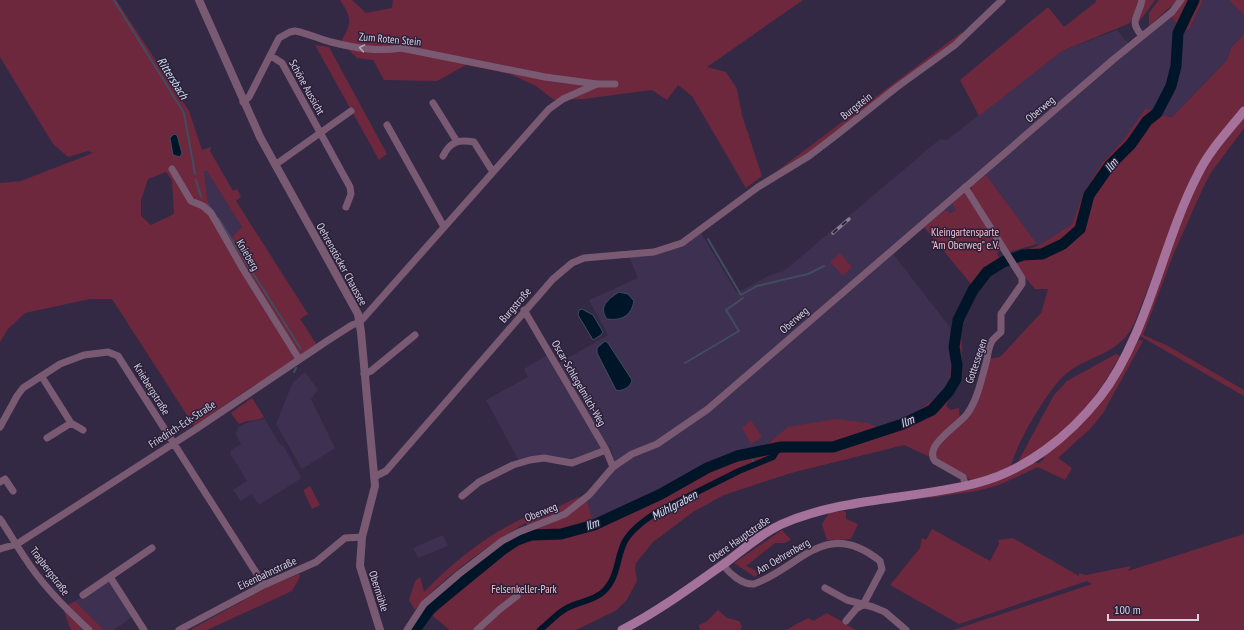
<svg xmlns="http://www.w3.org/2000/svg" width="1244" height="630" font-family="'PT Sans Narrow',sans-serif">
<style>
.built{fill:#3e3051}
.green{fill:#6d283d;fill-rule:evenodd}
.water{fill:#001527;stroke:#404d5f}
.lines{fill:none;stroke-linecap:round;stroke-linejoin:round}
.stream{stroke:#404d5f;stroke-width:2}
.canal{stroke:#001527;stroke-width:6}
.river{stroke:#001527;stroke-width:11}
.minor{stroke:#7a5a73;stroke-width:7}
.tertiary{stroke:#7a5a73;stroke-width:8}
.secondary{stroke:#a4729a;stroke-width:9}
.rail-casing{stroke:#887f95;stroke-width:3.5}
.rail{stroke:#2a1f39;stroke-width:2;stroke-dasharray:6;stroke-linecap:butt}
.oneway{stroke:#b6a7bb}
.labels{text-anchor:middle;dominant-baseline:central;stroke-width:3;stroke-linejoin:round;paint-order:stroke}
.street-label{font-size:11px;fill:#d7d1e2;stroke:#2a1f39}
.park-label{font-size:11px;fill:#f7c3cd;stroke:#2a1f39}
.water-label{font-size:12px;font-style:italic;fill:#d1e5f5;stroke:#2a1f39}
</style>
<rect width="100%" height="100%" fill="#342944"/>
<path class="built" d="M 1203,0 L 1229,0 L 1244,15 L 1244,34 L 1231,48 L 1227,60 L 1172,117 L 1165,116 L 1146,109 L 1124,139 L 1102,163 L 1083,194 L 1072,224 L 1038,246 L 986,175 L 964,192 L 956,210 L 924,227 L 898,250 L 894,255 L 949,326 L 953,345 L 949,389 L 905,420 L 880,429 L 869,423 L 774,438 L 765,446 L 652,500 L 593,522 L 586,496 L 616,468 L 610,446 L 571,461 L 519,461 L 486,400 L 528,377 L 524,369 L 552,352 L 559,363 L 608,335 L 589,300 L 638,278 L 629,257 L 701,233 L 737,293 L 770,275 L 784,271 L 940,139 L 947,140 L 1062,51 L 1117,30 L 1132,48 L 1171,17 L 1177,24 L 1189,30 Z
M 207,170 L 242,227 L 229,240 L 210,210 L 207,197 L 204,171 Z
M 305,372 L 318,390 L 311,399 L 335,448 L 302,469 L 276,424 L 292,384 Z
M 265,419 L 279,443 L 284,447 L 301,477 L 300,479 L 259,505 L 252,494 L 241,501 L 233,490 L 247,481 L 231,455 L 231,450 L 241,444 L 236,434 L 238,427 L 249,422 Z
M 443,535 L 448,546 L 418,558 L 413,548 Z
M 109,580 L 132,617 L 114,630 L 104,630 L 75,601 Z"/>
<path class="green" d="M 0,0 L 116,0 L 189,111 L 202,150 L 211,147 L 210,151 L 233,191 L 237,189 L 241,197 L 236,201 L 308,314 L 300,319 L 317,345 L 244,392 L 194,426 L 112,299 L 90,299 L 25,313 L 8,329 L 0,342 L 0,183 L 21,181 L 93,153 L 88,151 L 68,157 L 53,144 L 0,57 ZM 204,171 L 207,171 L 242,227 L 229,240 L 210,210 L 207,197 ZM 166,172 L 172,180 L 174,214 L 151,225 L 141,216 L 141,200 L 148,179 Z
M 340,0 L 352,0 L 366,13 L 392,8 L 393,0 L 803,0 L 707,67 L 726,72 L 737,89 L 742,115 L 762,176 L 746,188 L 692,96 L 678,85 L 667,100 L 652,90 L 583,99 L 554,100 L 536,86 L 510,74 L 466,65 L 437,81 L 384,80 L 373,60 L 357,58 L 341,42 C 352,23 352,18 340,0 Z
M 1096,0 L 1140,0 L 1130,23 L 1062,51 L 979,116 L 960,80 L 1048,7 L 1064,27 L 1096,2 Z
M 1144,0 L 1155,0 L 1139,22 L 1137,19 Z
M 1159,0 L 1178,0 L 1149,26 L 1149,13 Z
M 1184,0 L 1203,0 L 1189,30 L 1177,24 L 1171,17 Z
M 1229,0 L 1244,0 L 1244,15 Z
M 962,32 L 961,38 L 826,140 L 787,167 L 773,174 Z
M 1244,34 L 1244,105 L 1200,162 L 1191,178 L 1134,324 C 1119,355 1091,354 1067,373 C 1049,387 1016,444 1011,466 L 983,478 L 971,480 L 935,457 L 938,446 L 969,414 L 989,359 L 1000,357 L 1041,313 L 1048,289 L 1035,289 L 1019,270 L 1011,255 L 1038,246 L 1072,224 L 1083,194 L 1102,163 L 1124,139 L 1146,108 L 1165,116 L 1172,117 L 1227,60 L 1231,48 Z
M 315,45 L 329,47 L 387,154 L 379,160 Z
M 1244,117 L 1244,128 L 1210,174 L 1202,190 L 1174,253 L 1143,335 L 1168,346 L 1244,390 L 1244,396 L 1140,336 L 1140,330 L 1196,185 L 1211,159 Z
M 986,175 L 1037,244 L 1009,252 L 971,193 L 972,186 Z
M 964,192 L 966,193 L 1000,249 L 997,254 L 1000,259 L 988,266 L 971,284 L 924,227 L 945,210 L 951,213 L 956,210 L 952,203 Z
M 840,253 L 852,267 L 843,276 L 830,262 Z
M 961,333 C 962,353 964,374 954,392 C 951,397 948,400 946,406 L 950,410 L 959,408 L 960,420 L 930,457 L 904,445 L 791,473 L 724,495 L 693,512 L 653,542 L 636,563 L 635,568 L 637,581 L 626,601 L 615,611 L 576,630 L 450,630 L 434,617 L 433,615 C 465,584 499,556 535,531 L 525,523 C 487,547 445,575 415,610 L 409,600 L 415,581 L 420,577 L 424,592 C 454,561 489,533 528,516 C 537,513 546,511 555,508 C 566,504 573,497 586,496 L 593,522 L 652,500 L 765,446 L 788,427 L 835,419 L 869,423 L 880,429 L 903,421 L 948,389 L 953,345 Z
M 1139,340 L 1143,341 L 1103,413 L 1091,428 L 1058,458 L 1072,468 L 1065,480 L 1038,467 L 999,485 L 977,491 L 929,498 L 930,496 L 1017,472 L 1034,463 L 1039,463 L 1044,459 L 1044,455 L 1072,433 L 1136,341 Z
M 1116,354 L 1120,356 C 1104,385 1086,411 1062,433 C 1050,444 1034,452 1021,461 L 1019,460 L 1054,395 L 1067,381 Z
M 252,398 L 264,417 C 256,422 247,419 239,424 L 231,413 Z
M 751,420 L 762,437 L 751,444 L 742,428 Z
M 310,486 L 320,505 L 312,509 L 304,492 L 304,490 Z
M 843,511 L 846,512 L 846,519 L 858,524 L 851,539 L 827,540 L 822,524 L 829,513 Z
M 932,529 L 990,561 L 999,544 L 998,540 L 1013,538 L 1079,576 L 1079,573 L 1086,575 L 1131,566 L 1128,571 L 1244,534 L 1244,630 L 953,630 L 1092,584 L 1087,581 L 959,624 L 890,585 L 920,548 L 922,538 L 926,540 Z
M 782,530 L 791,540 L 784,543 L 775,543 L 746,566 L 755,570 L 758,574 L 755,577 L 734,563 Z
M 299,574 L 300,577 L 292,591 L 207,630 L 190,630 L 266,588 Z
M 75,601 L 104,630 L 72,630 L 70,628 L 63,608 Z
M 718,610 L 727,618 L 739,621 L 742,627 L 740,630 L 700,630 L 699,625 L 706,622 Z
M 827,613 L 856,630 L 786,630 L 808,618 L 813,621 Z"/>
<path class="water" d="M 174,134 L 177,135 L 182,153 L 180,157 L 173,155 L 170,138 Z
M 619,292 L 628,294 L 634,301 C 631,316 622,321 607,319 C 598,307 608,299 619,292 Z
M 582,309 L 593,315 L 603,332 L 601,335 L 593,340 L 578,315 L 579,310 Z
M 605,341 L 608,343 L 632,380 C 631,387 622,392 616,390 L 597,353 L 597,348 Z"/>
<g class="lines">
<path class="stream" d="M 114,0 L 184,113 L 195,174
M 196,180 L 201,197
M 208,205 L 212,210
M 218,218 L 301,349
M 708,239 L 741,295
M 741,295 L 757,286 L 808,274 L 824,266
M 685,363 L 739,331 L 726,310 L 743,298
M 294,372 L 296,368
M 749,454 L 755,464"/>
<path class="canal" d="M 540,630 C 549,623 557,613 567,608 C 578,602 593,601 603,592 C 619,577 616,558 625,541 C 632,529 646,519 657,512 L 739,471 L 773,457 L 778,449"/>
<path class="river" d="M 415,630 L 430,609 L 502,550 L 517,540 L 531,535 L 561,534 L 594,525 L 661,494 L 707,468 L 737,456 L 781,447 L 833,447 L 903,424 L 932,410 L 949,391 L 956,379 L 957,365 L 954,347 L 958,320 L 973,290 L 987,272 L 1003,262 L 1023,255 L 1042,254 L 1063,244 L 1080,229 L 1089,195 L 1110,165 L 1131,144 L 1147,121 L 1157,113 L 1171,86 L 1176,66 L 1178,33 L 1194,0"/>
<path class="minor" d="M 1142,36 C 1128,20 1139,17 1142,0
M 271,56 L 282,63 L 350,187 L 351,194 L 346,207
M 243,102 L 249,97 L 279,38 L 290,32 L 295,31 C 307,33 319,39 331,42 C 355,48 377,52 401,48 L 545,77 L 597,84 L 615,84
M 433,103 L 456,140
M 387,125 L 444,227
M 443,156 C 450,142 458,139 474,142 L 493,172
M 275,165 L 351,111
M 172,169 L 191,201 L 203,206 L 211,213 L 243,269 L 299,359
M 965,187 L 1022,278 L 1022,284 L 1001,314 L 1001,332 C 998,335 994,338 992,341 C 989,346 988,353 987,359 C 982,377 978,399 967,414 C 958,426 923,446 935,461 L 963,477 L 966,486
M 524,310 L 606,450 L 613,467
M 364,374 L 371,371 L 415,335
M 42,377 L 71,423 L 83,430
M 0,427 L 17,396 L 23,388 L 60,364 L 84,355 L 108,352 L 118,356 L 264,585
M 47,438 L 71,423
M 374,477 L 386,471 L 553,279 L 572,263 L 584,258 L 654,252 L 682,243 L 758,187 L 809,156 L 834,137 L 897,87 L 955,45 L 1002,0
M 0,482 L 5,479 L 13,491
M 462,496 L 479,482 L 513,465 L 530,460 L 544,458 L 572,463 L 606,450
M 0,519 C 9,532 16,545 25,558 C 42,585 66,609 89,630
M 0,549 L 17,544 L 196,429 L 327,341 L 352,325 L 360,322 L 549,109 L 563,99 L 597,84
M 723,565 C 729,573 742,585 754,584 C 801,567 825,517 880,561 L 882,569 L 863,605 L 856,609 L 846,621
M 110,577 L 144,630
M 825,588 L 847,600 L 873,607 L 885,612 L 906,630
M 83,595 L 152,548
M 179,630 L 264,585 L 316,562 L 345,538 L 362,537
M 407,630 L 424,604 L 459,574 L 502,541 L 519,532 L 565,514 L 589,495 L 613,467 L 632,454 L 657,444 L 708,409 L 1114,59 L 1172,12 L 1181,0
M 477,630 L 500,609 L 517,596"/>
<path class="tertiary" d="M 199,0 L 260,137 L 358,314 L 361,332 L 375,486 L 362,537 L 360,566 L 380,630"/>
<path class="secondary" d="M 622,630 C 659,611 694,585 728,561 C 745,548 762,533 782,524 C 844,497 912,500 977,483 C 1027,470 1069,436 1100,397 C 1148,335 1162,243 1198,174 C 1209,151 1228,131 1244,111"/>
<defs>
<path id="rail" d="M 833,233 L 849,219"/>
</defs>
<use href="#rail" class="rail-casing"/>
<use href="#rail" class="rail"/>
</g>
<defs><path id="oneway-chevron" d="M-2-3.5L2.5 0L-2 3.5" fill="none" stroke-width="1.6" stroke-linecap="round" stroke-linejoin="round"/></defs>
<use class="oneway" href="#oneway-chevron" transform="translate(362 48) rotate(-170)"/>
<g class="labels">
<g class="street-label">
<text transform="translate(390 39) rotate(5)">Zum Roten Stein</text>
<text transform="translate(307 87) rotate(61)">Schöne Aussicht</text>
<text transform="translate(856 106) rotate(-38)">Burgstein</text>
<text transform="translate(1040 109) rotate(-40)">Oberweg</text>
<text transform="translate(248 255) rotate(60)">Knieberg</text>
<text transform="translate(342 264) rotate(61)">Oehrenstöcker Chaussee</text>
<text transform="translate(515 305) rotate(-49)">Burgstraße</text>
<text transform="translate(794 320) rotate(-41)">Oberweg</text>
<text transform="translate(976 361) rotate(-71)">Gottessegen</text>
<text transform="translate(579 383) rotate(60)">Oscar-Schlegelmilch-Weg</text>
<text transform="translate(152 389) rotate(58)">Kniebergstraße</text>
<text transform="translate(182 424) rotate(-33)">Friedrich-Eck-Straße</text>
<text transform="translate(541 512) rotate(-22)">Oberweg</text>
<text transform="translate(739 539) rotate(-35)">Obere Hauptstraße</text>
<text transform="translate(783 556) rotate(-30)">Am Oehrenberg</text>
<text transform="translate(50 571) rotate(53)">Tragbergstraße</text>
<text transform="translate(267 573) rotate(-25)">Eisenbahnstraße</text>
<text transform="translate(379 591) rotate(72)">Obermühle</text>
</g>
<g class="park-label">
<text x="965" y="232">Kleingartensparte<tspan x="965" dy="13">"Am Oberweg" e.V.</tspan></text>
<text x="524" y="589">Felsenkeller-Park</text>
</g>
<g class="water-label">
<text transform="translate(173 78) rotate(58)">Rittersbach</text>
<text transform="translate(1111 165) rotate(-51)">Ilm</text>
<text transform="translate(907 421) rotate(-23)">Ilm</text>
<text transform="translate(674 505) rotate(-28)">Mühlgraben</text>
<text transform="translate(592 524) rotate(-20)">Ilm</text>
</g>
</g>
<path d="M1108 614v6h90v-6" fill="none" stroke="#d7d1e2" stroke-width="2"/>
<text x="1114" y="614" font-size="12" fill="#d7d1e2" stroke="#2a1f39" stroke-width="3" paint-order="stroke">100 m</text>
</svg>
